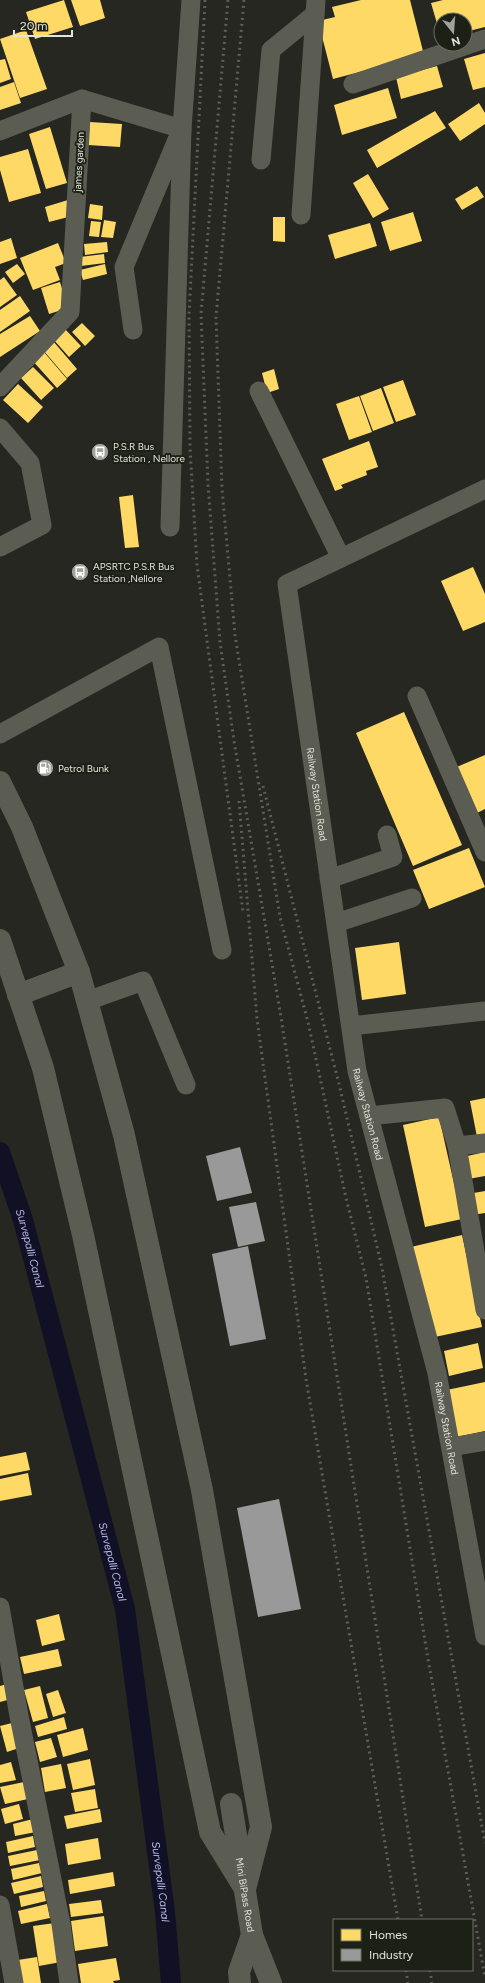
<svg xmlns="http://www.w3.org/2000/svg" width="485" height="1983" font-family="Figtree,sans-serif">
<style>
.homes{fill:#ffd966}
.industry{fill:#999}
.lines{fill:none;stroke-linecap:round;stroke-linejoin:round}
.canal{stroke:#111024;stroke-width:20}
.minor{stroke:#5b5d53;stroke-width:19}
.major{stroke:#5b5d53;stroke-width:22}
.rail{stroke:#5d5f58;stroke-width:3;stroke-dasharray:2 4;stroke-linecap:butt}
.labels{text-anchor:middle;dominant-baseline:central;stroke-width:4;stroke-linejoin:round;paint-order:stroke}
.street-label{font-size:10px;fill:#e2e4dc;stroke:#1d2015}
.poi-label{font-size:10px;fill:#e2e4dc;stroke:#1d2015;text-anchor:start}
.water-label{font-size:11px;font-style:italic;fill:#b6b9ed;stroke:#1d2015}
</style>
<rect width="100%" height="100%" fill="#262721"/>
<path class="homes" d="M 64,0 L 73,27 L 35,39 L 26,12 Z
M 71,0 L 100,0 L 105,18 L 80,26 Z
M 361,0 L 410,0 L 424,55 L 333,79 L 318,21 L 335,17 L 332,7 Z
M 443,0 L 485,0 L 485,27 L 465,32 L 465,20 L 441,20 L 441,37 L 431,3 Z
M 26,30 L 47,89 L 20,98 L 0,39 Z
M 485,53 L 485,87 L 473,90 L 464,59 Z
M 5,59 L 11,79 L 0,83 L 0,60 Z
M 437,66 L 443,87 L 401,99 L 396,77 Z
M 14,82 L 21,103 L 0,110 L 0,87 Z
M 388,88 L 397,118 L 342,135 L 334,105 Z
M 479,103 L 485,113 L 485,124 L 460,141 L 448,124 Z
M 435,111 L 446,128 L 377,168 L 367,150 Z
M 90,122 L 122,124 L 120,147 L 88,145 Z
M 50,127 L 67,183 L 46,189 L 29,134 Z
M 28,149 L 41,193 L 9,202 L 0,170 L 0,157 Z
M 368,174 L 389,209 L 373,218 L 353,183 Z
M 477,186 L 484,197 L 462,210 L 455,199 Z
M 68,200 L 72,216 L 49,222 L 45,207 Z
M 90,204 L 103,206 L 102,220 L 88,218 Z
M 413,212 L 422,241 L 390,251 L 381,222 Z
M 273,217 L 285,217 L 285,242 L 273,241 Z
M 104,220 L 116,222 L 113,238 L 101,237 Z
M 91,221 L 101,222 L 99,237 L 89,236 Z
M 370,223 L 377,246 L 335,259 L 328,235 Z
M 11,238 L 17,258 L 0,264 L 0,242 Z
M 107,242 L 108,252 L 85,255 L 84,244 Z
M 58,243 L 66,263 L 55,267 L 60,280 L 33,290 L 20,258 Z
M 104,254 L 105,263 L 81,266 L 80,257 Z
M 17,264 L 25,274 L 13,283 L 5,272 Z
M 105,264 L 107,274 L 83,280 L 80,270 Z
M 4,277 L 17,295 L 0,307 L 0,280 Z
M 60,282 L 68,308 L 49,314 L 41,288 Z
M 20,296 L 30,311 L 0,332 L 0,310 Z
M 30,316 L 40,331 L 0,357 L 0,334 Z
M 82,323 L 95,336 L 85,346 L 72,332 Z
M 65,329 L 81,346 L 69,357 L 53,339 Z
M 53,341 L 77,369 L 67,378 L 43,350 Z
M 43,351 L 67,379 L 57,388 L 32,360 Z
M 33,367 L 54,388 L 41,400 L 21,378 Z
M 274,369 L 279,389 L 267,393 L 262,373 Z
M 403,380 L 416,415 L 396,422 L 383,387 Z
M 18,384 L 43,407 L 28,423 L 3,400 Z
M 381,388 L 394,423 L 373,431 L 360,396 Z
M 359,396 L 372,432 L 349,440 L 336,404 Z
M 369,441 L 378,467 L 366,471 L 367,475 L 341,485 L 343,488 L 335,491 L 322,459 Z
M 133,495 L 139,547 L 125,548 L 119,497 Z
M 473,567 L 485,594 L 485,622 L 463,631 L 441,581 Z
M 404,712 L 462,845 L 413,866 L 356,733 Z
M 485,755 L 485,809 L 473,815 L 452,769 Z
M 469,848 L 485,887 L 429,909 L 413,870 Z
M 399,942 L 406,994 L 362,1000 L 355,948 Z
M 485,1098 L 485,1135 L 477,1137 L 470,1101 Z
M 439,1117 L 462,1219 L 425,1227 L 403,1125 Z
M 485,1152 L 485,1176 L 468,1179 L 463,1157 Z
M 485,1191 L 485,1213 L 472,1215 L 468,1194 Z
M 462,1235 L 482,1327 L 430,1338 L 411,1247 Z
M 478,1343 L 483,1368 L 449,1376 L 444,1351 Z
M 485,1382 L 485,1431 L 452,1438 L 442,1391 Z
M 26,1452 L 30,1470 L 0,1476 L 0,1457 Z
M 28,1473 L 32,1495 L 0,1501 L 0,1479 Z
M 59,1614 L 65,1640 L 42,1646 L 36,1620 Z
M 58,1649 L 62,1666 L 24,1674 L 20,1657 Z
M 7,1684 L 11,1699 L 0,1702 L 0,1686 Z
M 40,1686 L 48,1718 L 33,1722 L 24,1690 Z
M 58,1690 L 66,1713 L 53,1717 L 46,1694 Z
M 64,1717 L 67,1729 L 38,1737 L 35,1726 Z
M 12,1723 L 19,1748 L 7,1752 L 0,1726 Z
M 83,1728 L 88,1750 L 63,1757 L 57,1735 Z
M 51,1738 L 57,1757 L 40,1762 L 35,1742 Z
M 90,1759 L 95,1785 L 73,1790 L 67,1764 Z
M 11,1762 L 16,1780 L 0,1783 L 0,1765 Z
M 61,1764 L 66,1788 L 45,1792 L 41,1768 Z
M 24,1782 L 28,1799 L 5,1804 L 0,1787 Z
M 95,1789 L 98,1808 L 75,1812 L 71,1793 Z
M 19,1804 L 23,1819 L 5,1824 L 1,1809 Z
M 100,1809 L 102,1822 L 67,1829 L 64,1816 Z
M 33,1819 L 36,1832 L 15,1836 L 13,1824 Z
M 33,1836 L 35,1847 L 8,1853 L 6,1842 Z
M 98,1838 L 101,1859 L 68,1865 L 65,1844 Z
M 37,1850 L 40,1860 L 10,1866 L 8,1856 Z
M 39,1863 L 42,1873 L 13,1880 L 11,1869 Z
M 113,1872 L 115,1886 L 70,1894 L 68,1880 Z
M 41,1876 L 43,1887 L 14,1894 L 11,1883 Z
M 44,1891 L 46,1901 L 21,1907 L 19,1896 Z
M 101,1900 L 103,1913 L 71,1917 L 69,1904 Z
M 47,1904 L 50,1918 L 21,1924 L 18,1911 Z
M 104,1916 L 108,1946 L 75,1951 L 71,1921 Z
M 55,1923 L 61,1962 L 39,1966 L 33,1926 Z
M 37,1957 L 41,1983 L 22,1983 L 18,1960 Z
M 116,1958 L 120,1980 L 113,1981 L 114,1983 L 81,1983 L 78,1964 Z"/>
<path class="industry" d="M 240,1147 L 252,1193 L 217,1201 L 206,1156 Z
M 256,1202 L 265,1241 L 238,1247 L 229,1207 Z
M 248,1246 L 266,1339 L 230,1346 L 212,1254 Z
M 279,1499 L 301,1609 L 258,1617 L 237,1508 Z"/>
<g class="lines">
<path class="canal" id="s1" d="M 0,1152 L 23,1220 L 125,1609 L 165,1912 L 171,1983"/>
<g class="minor">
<path d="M 353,84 L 485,39"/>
<path d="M 82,99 L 182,129 L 191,0"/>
<path d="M 0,131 L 82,99 L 70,312 L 0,387"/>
<path d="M 261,160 L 271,50 L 315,14"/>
<path d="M 301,215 L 316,0"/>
<path d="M 133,330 L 124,267 L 177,140"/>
<path d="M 259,391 L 341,558"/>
<path d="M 0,428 L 30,463 L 42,525 L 0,547"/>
<path id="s2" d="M 485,489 L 287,584 L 357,1071 L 437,1373 L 485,1636"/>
<path d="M 170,527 L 182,129"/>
<path d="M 417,696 L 485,852"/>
<path d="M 0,734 L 159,647 L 222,950"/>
<path d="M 329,879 L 393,857 L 387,835"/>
<path d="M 336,923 L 412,898"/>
<path d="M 87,1001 L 143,981 L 186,1085"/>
<path d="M 351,1026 L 485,1011"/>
<path d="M 369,1116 L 445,1108 L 457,1146 L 485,1143"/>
<path d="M 457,1146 L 485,1310"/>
<path d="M 451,1447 L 485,1441"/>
<path d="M 0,1607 L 19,1716 L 61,1924 L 69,1983"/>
<path d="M 0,1905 L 14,1983"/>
</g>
<g class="major">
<path d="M 0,782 L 22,827 L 79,972 L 124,1135 L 202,1490 L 261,1827 L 245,1889"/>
<path d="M 0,940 L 43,1068 L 83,1235 L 210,1832 L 245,1889"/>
<path d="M 18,995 L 79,972"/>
<path id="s3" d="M 231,1804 L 252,1935 L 271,1983"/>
<path d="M 240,1983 L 239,1972 L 252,1935"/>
</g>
<path class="rail" d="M 205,0 L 189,315 L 190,448 L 197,565 L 243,912
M 228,0 L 201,314 L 208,484 L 220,642 L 234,741 L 280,1011 L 422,1920
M 244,0 L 216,317 L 222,489 L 235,635 L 280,917 L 308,1022 L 346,1198 L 366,1278 L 428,1659 L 485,1977
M 263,786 L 339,1084 L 382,1268 L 485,1843
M 239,801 L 257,1019 L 306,1379 L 398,1920
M 406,1970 L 408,1983
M 430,1970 L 432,1983"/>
</g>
<defs>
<symbol id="bus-disc" viewBox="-11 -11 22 22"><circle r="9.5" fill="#a0a29b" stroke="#1d2015"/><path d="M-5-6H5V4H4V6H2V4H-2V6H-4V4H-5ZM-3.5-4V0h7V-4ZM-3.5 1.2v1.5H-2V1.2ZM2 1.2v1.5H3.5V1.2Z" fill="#fff"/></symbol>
<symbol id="fuel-disc" viewBox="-11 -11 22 22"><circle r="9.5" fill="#a0a29b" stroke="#1d2015"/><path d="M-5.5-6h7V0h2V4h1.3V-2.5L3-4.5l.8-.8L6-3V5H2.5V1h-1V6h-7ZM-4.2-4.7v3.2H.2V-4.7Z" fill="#fff"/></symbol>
</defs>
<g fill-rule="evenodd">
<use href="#bus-disc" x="90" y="442" width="20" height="20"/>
<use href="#bus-disc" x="70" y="562" width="20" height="20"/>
<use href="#fuel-disc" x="35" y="758" width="20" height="20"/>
</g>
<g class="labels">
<g class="street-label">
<text transform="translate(79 162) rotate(-87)">james garden</text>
<text stroke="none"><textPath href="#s2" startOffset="432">Railway Station Road</textPath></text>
<text stroke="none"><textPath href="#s2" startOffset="756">Railway Station Road</textPath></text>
<text stroke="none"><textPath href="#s2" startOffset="1080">Railway Station Road</textPath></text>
<text stroke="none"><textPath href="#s3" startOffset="92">Mini BiPass Road</textPath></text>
</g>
<g class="poi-label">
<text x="113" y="446">P.S.R Bus<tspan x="113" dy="12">Station , Nellore</tspan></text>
<text x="93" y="566">APSRTC P.S.R Bus<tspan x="93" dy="12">Station ,Nellore</tspan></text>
<text x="58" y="768">Petrol Bunk</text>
</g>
<g class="water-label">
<text stroke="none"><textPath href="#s1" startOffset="101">Survepalli Canal</textPath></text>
<text stroke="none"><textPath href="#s1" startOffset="425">Survepalli Canal</textPath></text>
<text stroke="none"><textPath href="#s1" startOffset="749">Survepalli Canal</textPath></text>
</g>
</g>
<rect x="333" y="1919" width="140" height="52" fill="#1d2015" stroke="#6c6e65"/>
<rect x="341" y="1929" width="20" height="12" fill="#ffd966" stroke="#6c6e65"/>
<text x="369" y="1939" font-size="12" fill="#e2e4dc">Homes</text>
<rect x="341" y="1949" width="20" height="12" fill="#999999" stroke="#6c6e65"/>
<text x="369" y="1959" font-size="12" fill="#e2e4dc">Industry</text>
<g transform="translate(453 32) rotate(163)"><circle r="19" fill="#1d2015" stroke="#6c6e65"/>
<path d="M0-3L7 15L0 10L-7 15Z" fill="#a0a29b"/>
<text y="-6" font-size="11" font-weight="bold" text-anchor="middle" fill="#e2e4dc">N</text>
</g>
<path d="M14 30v6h58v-6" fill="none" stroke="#e2e4dc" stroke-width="2"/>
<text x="20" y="30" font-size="12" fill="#e2e4dc" stroke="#1d2015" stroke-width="3" paint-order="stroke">20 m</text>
</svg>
